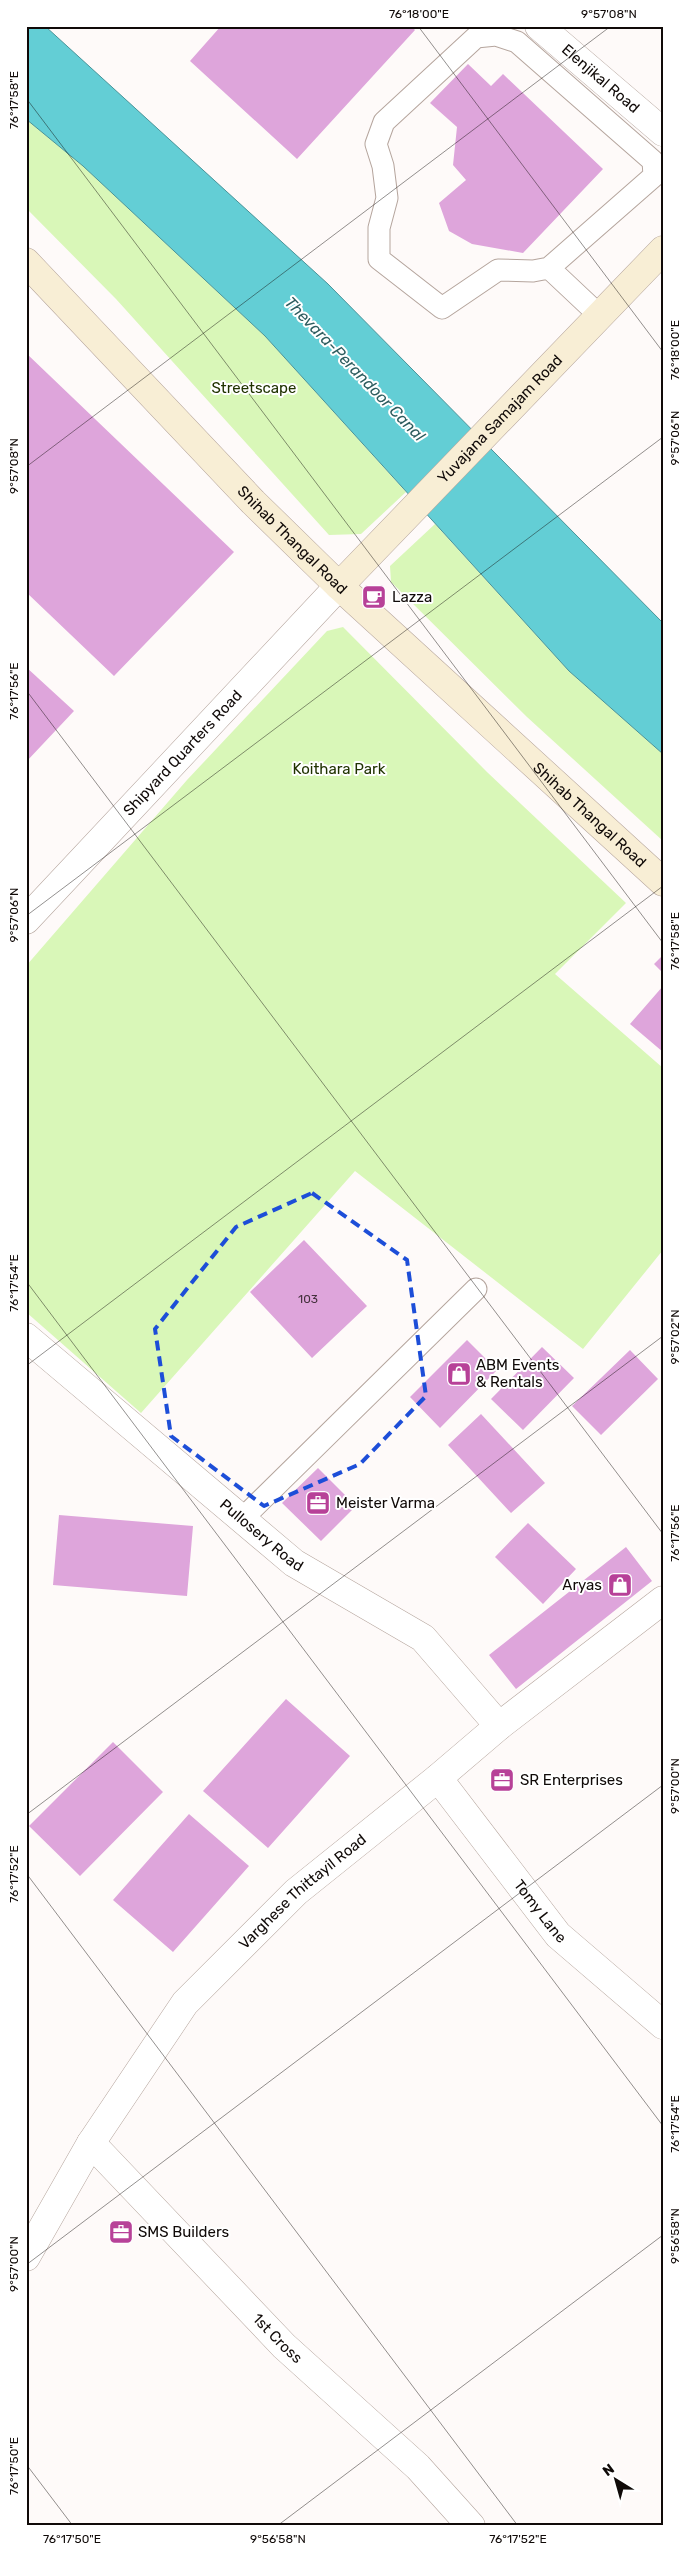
<svg xmlns="http://www.w3.org/2000/svg" width="689" height="2552" font-family="Rubik,sans-serif">
<style>
.green{fill:#d9f7b8}
.water{fill:#63ced5;stroke:#4a9398}
.building{fill:#dea5db}
.lines{fill:none;stroke-linecap:round;stroke-linejoin:round}
.lane-casing{stroke:#b5a59d;stroke-width:23}
.street-casing{stroke:#b5a59d;stroke-width:29}
.secondary-casing{stroke:#b5a59d;stroke-width:29}
.lane{stroke:#fff;stroke-width:21}
.street{stroke:#fff;stroke-width:28}
.secondary{stroke:#f8eed5;stroke-width:28}
.marked{fill:none;stroke:#1d4ed8;stroke-width:4;stroke-dasharray:10 6;stroke-linejoin:round}
.ticks{fill:none;stroke:#100a08;stroke-width:1;stroke-opacity:0.45}
.labels{text-anchor:middle;dominant-baseline:central;stroke-width:4;stroke-linejoin:round;paint-order:stroke}
.number-label{font-size:12px;fill:#44313d}
.street-label{font-size:15px;fill:#100a08;stroke:#fff}
.park-label{font-size:15px;fill:#203300;stroke:#fff}
.poi-label{font-size:15px;fill:#100a08;stroke:#fff;text-anchor:start}
.water-label{font-size:16px;font-style:italic;fill:#2e5d5f;stroke:#fff}
.neatline{fill:none;stroke:#100a08;stroke-width:2}
.ticks-label{font-size:12px;text-anchor:middle;fill:#100a08}
</style>
<rect width="100%" height="100%" fill="#fefaf9"/>
<path class="green" d="M 26,119 L 83,166 L 265,336 L 406,492 L 361,534 L 329,535 L 116,299 L 26,208 Z
M 435,524 L 569,671 L 663,754 L 663,841 L 527,717 L 391,582 L 390,566 Z
M 343,627 L 487,772 L 626,903 L 555,974 L 663,1068 L 663,1250 L 583,1349 L 355,1171 L 141,1413 L 26,1312 L 26,966 L 187,780 L 327,631 Z"/>
<path class="water" d="M 26,26 L 45,26 L 328,284 L 663,623 L 663,754 L 569,671 L 265,336 L 83,166 L 26,119 Z"/>
<path class="building" d="M 221,26 L 411,26 L 415,30 L 297,159 L 190,61 Z
M 468,64 L 491,86 L 503,74 L 603,169 L 523,253 L 472,244 L 449,231 L 439,203 L 466,180 L 453,165 L 457,127 L 430,103 Z
M 26,353 L 234,552 L 114,676 L 26,592 Z
M 26,667 L 74,711 L 26,762 Z
M 663,955 L 663,973 L 654,964 Z
M 663,986 L 663,1052 L 630,1024 Z
M 304,1240 L 367,1306 L 312,1358 L 250,1292 Z
M 467,1340 L 497,1370 L 440,1428 L 410,1397 Z
M 542,1347 L 574,1378 L 523,1430 L 491,1399 Z
M 630,1350 L 658,1379 L 601,1435 L 572,1406 Z
M 481,1414 L 545,1483 L 511,1513 L 448,1445 Z
M 318,1468 L 356,1506 L 321,1541 L 282,1503 Z
M 59,1515 L 193,1526 L 187,1596 L 53,1585 Z
M 528,1523 L 576,1569 L 543,1604 L 495,1557 Z
M 626,1547 L 652,1581 L 516,1689 L 489,1655 Z
M 286,1699 L 350,1756 L 268,1848 L 203,1791 Z
M 113,1742 L 163,1792 L 80,1876 L 29,1826 Z
M 189,1814 L 249,1866 L 173,1952 L 113,1900 Z"/>
<g class="lines">
<defs>
<path id="lane" d="M 549,268 L 654,176 L 653,161 L 517,42 L 496,35 L 476,37 L 384,122 L 376,144 L 383,166 L 387,198 L 379,228 L 379,259 L 442,308 L 498,270 L 533,271 L 549,268 L 600,316
M 242,1519 L 476,1289"/>
<g id="street">
<path id="s1" d="M 539,26 L 663,132"/>
<path id="s2" d="M 26,920 L 339,586"/>
<path id="s3" d="M 26,1337 L 294,1563 L 423,1638 L 499,1726"/>
<path id="s4" d="M 438,1778 L 558,1935 L 663,2025"/>
<path id="s5" d="M 91,2143 L 284,2346 L 418,2467 L 471,2526"/>
<path id="s6" d="M 26,2257 L 91,2143 L 185,2003 L 296,1892 L 438,1778 L 499,1726 L 663,1600"/>
</g>
<g id="secondary">
<path id="s7" d="M 26,262 L 253,502 L 339,586 L 663,882"/>
<path id="s8" d="M 339,586 L 663,250"/>
</g>
</defs>
<use href="#lane" class="lane-casing"/>
<use href="#street" class="street-casing"/>
<use href="#secondary" class="secondary-casing"/>
<use href="#lane" class="lane"/>
<use href="#street" class="street"/>
<use href="#secondary" class="secondary"/>
</g>
<path class="marked" d="M 312,1193 L 407,1260 L 426,1396 L 360,1464 L 264,1506 L 171,1436 L 155,1329 L 236,1227 Z"/>
<path class="ticks" d="M 418,26 L 663,352M 26,98 L 663,943M 26,467 L 611,26M 26,690 L 663,1534M 26,916 L 663,437M 26,1281 L 663,2126M 26,1366 L 663,886M 26,1815 L 663,1336M 26,1873 L 518,2526M 26,2265 L 663,1785M 26,2464 L 73,2526M 277,2526 L 663,2235"/>
<defs>
<symbol id="cafe-square" viewBox="-11 -11 22 22"><rect x="-9" y="-9" width="18" height="18" rx="4" fill="#b74198" stroke="#fff"/><path d="M-5.5-4.5H6V0H3Q3 3.5 0 3.5H-2.5Q-5.5 3.5-5.5 0ZM3-3.2v2h1.7v-2ZM-6 4.5H4V6H-6Z" fill="#fff"/></symbol>
<symbol id="shop-square" viewBox="-11 -11 22 22"><rect x="-9" y="-9" width="18" height="18" rx="4" fill="#b74198" stroke="#fff"/><path d="M-5-2.5h2.3a2.7 3.5 0 0 1 5.4 0H5L5.5 6h-11ZM-1.5-2.5h3a1.5 2.3 0 0 0-3 0Z" fill="#fff"/></symbol>
<symbol id="office-square" viewBox="-11 -11 22 22"><rect x="-9" y="-9" width="18" height="18" rx="4" fill="#b74198" stroke="#fff"/><path d="M-6-3h4V-5.5h4V-3h4V5H-6ZM-1-4.5V-3h2v-1.5ZM-6 0V1H6V0Z" fill="#fff"/></symbol>
</defs>
<g fill-rule="evenodd">
<use href="#cafe-square" x="360" y="583" width="28" height="28"/>
<use href="#shop-square" x="445" y="1360" width="28" height="28"/>
<use href="#office-square" x="304" y="1489" width="28" height="28"/>
<use href="#shop-square" x="606" y="1571" width="28" height="28"/>
<use href="#office-square" x="488" y="1766" width="28" height="28"/>
<use href="#office-square" x="107" y="2218" width="28" height="28"/>
</g>
<g class="labels">
<g class="number-label">
<text x="308" y="1299">103</text>
</g>
<g class="street-label">
<text stroke="none"><textPath href="#s1" startOffset="81">Elenjikal Road</textPath></text>
<text stroke="none"><textPath href="#s8" startOffset="232">Yuvajana Samajam Road</textPath></text>
<text stroke="none"><textPath href="#s7" startOffset="385">Shihab Thangal Road</textPath></text>
<text stroke="none"><textPath href="#s2" startOffset="229">Shipyard Quarters Road</textPath></text>
<text stroke="none"><textPath href="#s7" startOffset="790">Shihab Thangal Road</textPath></text>
<text stroke="none"><textPath href="#s3" startOffset="308">Pullosery Road</textPath></text>
<text stroke="none"><textPath href="#s6" startOffset="462">Varghese Thittayil Road</textPath></text>
<text stroke="none"><textPath href="#s4" startOffset="168">Tomy Lane</textPath></text>
<text stroke="none"><textPath href="#s5" startOffset="270">1st Cross</textPath></text>
</g>
<g class="park-label">
<text x="254" y="388">Streetscape</text>
<text x="339" y="769">Koithara Park</text>
</g>
<g class="poi-label">
<text x="392" y="597">Lazza</text>
<text x="476" y="1365">ABM Events<tspan x="476" dy="17">&amp; Rentals</tspan></text>
<text x="336" y="1503">Meister Varma</text>
<text x="602" y="1585" text-anchor="end">Aryas</text>
<text x="520" y="1780">SR Enterprises</text>
<text x="138" y="2232">SMS Builders</text>
</g>
<g class="water-label">
<text transform="translate(355 369) rotate(46)">Thevara-Perandoor Canal</text>
</g>
</g>
<rect width="689" height="2552" fill="none" stroke="#ffffff" stroke-width="55"/>
<g transform="translate(616 2480) rotate(323)" stroke="#ffffff" stroke-width="4" paint-order="stroke">
<path d="M0-4L9 19L0 12L-9 19Z" fill="#100a08"/>
<text y="-8" font-size="14" font-weight="bold" text-anchor="middle" fill="#100a08">N</text>
</g>
<rect x="28" y="28" width="634" height="2496" class="neatline"/>
<g class="ticks-label">
<text x="419" y="18">76°18'00"E</text>
<text x="609" y="18">9°57'08"N</text>
<text transform="translate(14 100) rotate(-90)" y="4">76°17'58"E</text>
<text transform="translate(675 350) rotate(-90)" y="4">76°18'00"E</text>
<text transform="translate(675 438) rotate(-90)" y="4">9°57'06"N</text>
<text transform="translate(14 466) rotate(-90)" y="4">9°57'08"N</text>
<text transform="translate(14 691) rotate(-90)" y="4">76°17'56"E</text>
<text transform="translate(14 915) rotate(-90)" y="4">9°57'06"N</text>
<text transform="translate(675 941) rotate(-90)" y="4">76°17'58"E</text>
<text transform="translate(14 1283) rotate(-90)" y="4">76°17'54"E</text>
<text transform="translate(675 1337) rotate(-90)" y="4">9°57'02"N</text>
<text transform="translate(675 1533) rotate(-90)" y="4">76°17'56"E</text>
<text transform="translate(675 1786) rotate(-90)" y="4">9°57'00"N</text>
<text transform="translate(14 1874) rotate(-90)" y="4">76°17'52"E</text>
<text transform="translate(675 2124) rotate(-90)" y="4">76°17'54"E</text>
<text transform="translate(675 2236) rotate(-90)" y="4">9°56'58"N</text>
<text transform="translate(14 2264) rotate(-90)" y="4">9°57'00"N</text>
<text transform="translate(14 2466) rotate(-90)" y="4">76°17'50"E</text>
<text x="72" y="2543">76°17'50"E</text>
<text x="278" y="2543">9°56'58"N</text>
<text x="518" y="2543">76°17'52"E</text>
</g>
</svg>
